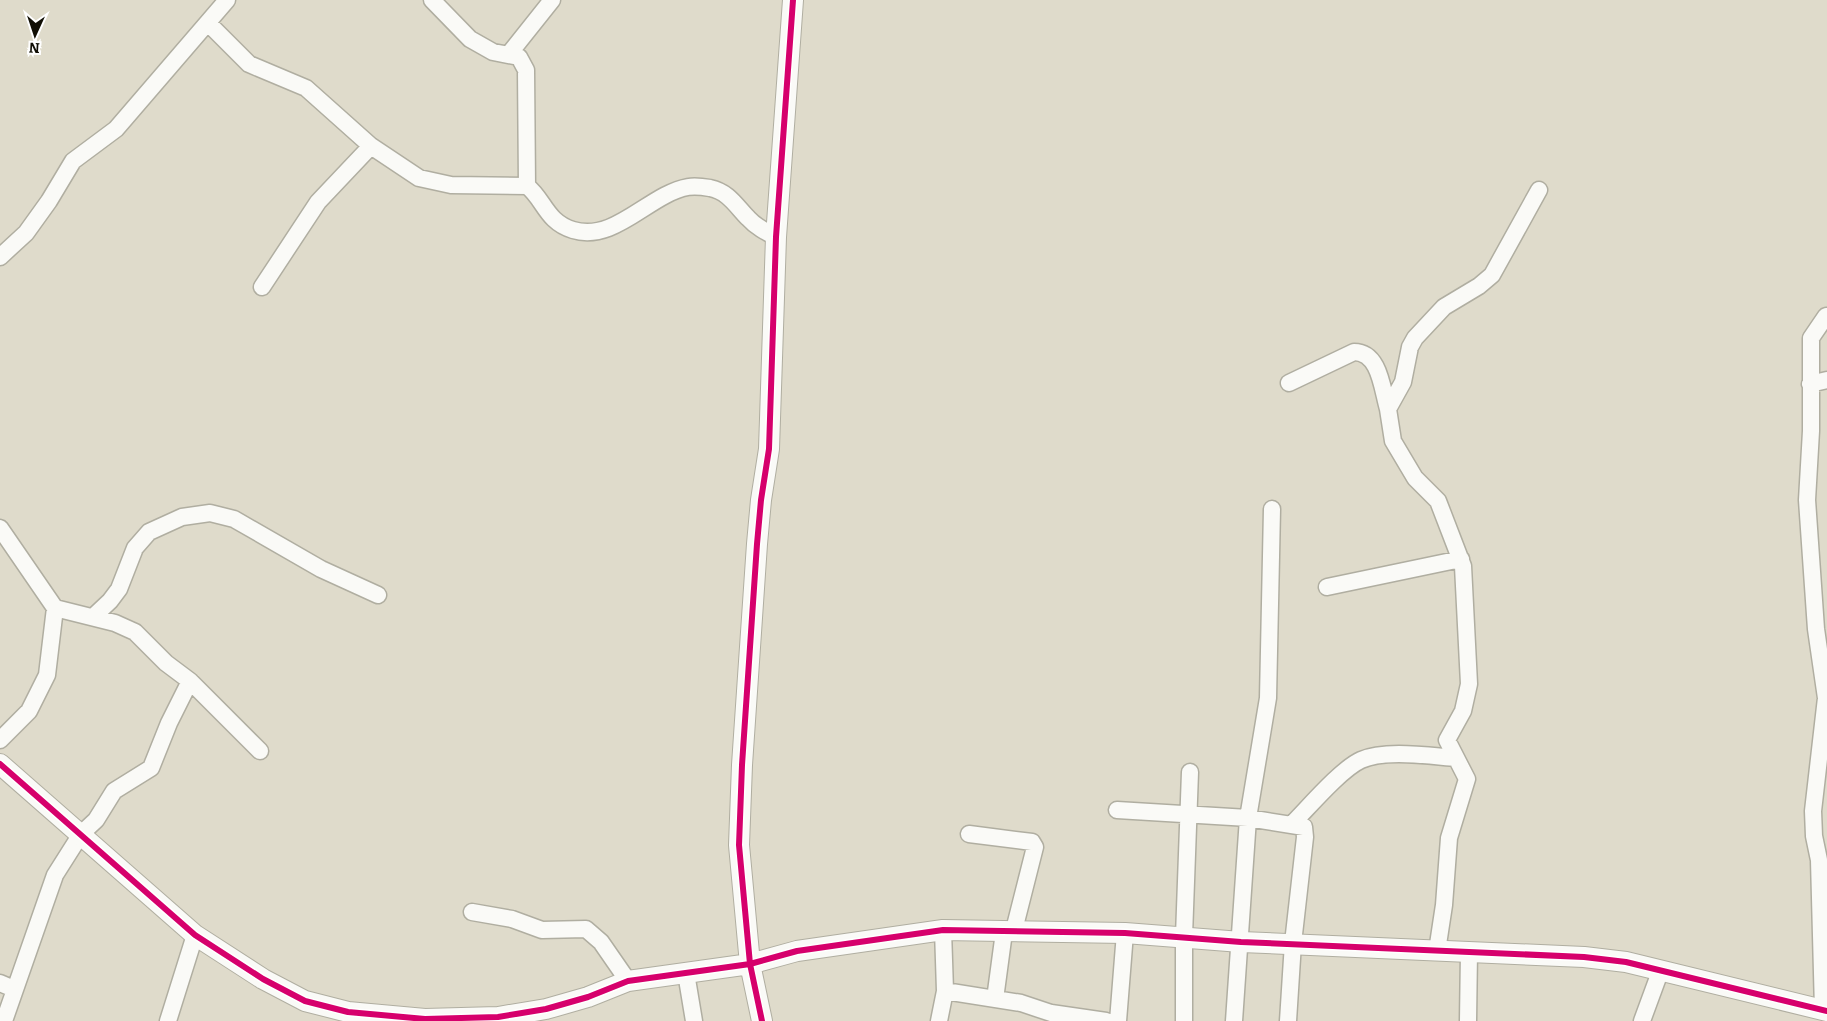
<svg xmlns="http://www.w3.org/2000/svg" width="1827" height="1021" font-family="Bitter,serif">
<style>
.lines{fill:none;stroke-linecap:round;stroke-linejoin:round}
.minor-casing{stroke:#b0aea1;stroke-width:19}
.tertiary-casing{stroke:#b0aea1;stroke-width:22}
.minor{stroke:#fafaf7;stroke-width:16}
.tertiary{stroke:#fafaf7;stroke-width:20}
.cycleway-casing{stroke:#fff;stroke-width:9}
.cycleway{stroke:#d6006c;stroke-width:6}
</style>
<rect width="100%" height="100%" fill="#dfdbcb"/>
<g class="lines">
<defs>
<path id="minor" d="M 432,0 L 470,39 L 493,52 L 519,57 L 526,70 L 527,186
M 208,23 L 249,64 L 306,88 L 371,146 L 419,178 L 451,185 L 527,186 C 544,199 546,222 573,230 C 615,243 649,194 688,187 C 694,186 704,187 710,188 C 729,192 736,206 748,218 C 756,227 766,232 776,237
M 509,54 L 552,0
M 0,257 L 26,233 L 49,201 L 73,161 L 116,129 L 227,0
M 262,287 L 318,202 L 371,146
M 1289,383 L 1354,352 C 1380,352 1382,389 1388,409
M 1810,384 L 1827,380
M 0,528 L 55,608
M 1327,587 L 1461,559
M 93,617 L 110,601 L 119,589 L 135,548 L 149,532 L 182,517 L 210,513 L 234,519 L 321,569 L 378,595
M 0,740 L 29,711 L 47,675 L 55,608 L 115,623 L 135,632 L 166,663 L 190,681 L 260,751
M 1117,810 L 1248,818 L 1304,827 L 1305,837 L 1293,943 L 1288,1021
M 1291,825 C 1308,808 1341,769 1361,760 C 1385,749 1430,756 1456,758
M 969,834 L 1032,842 L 1035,847 L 1014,930
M 472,912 L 512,919 L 542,930 L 586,929 L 601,942 L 628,981
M 1437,951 L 1444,905 L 1449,838 L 1467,779 L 1447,740 L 1463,711 L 1469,684 L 1463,566 L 1438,501 L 1415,478 L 1393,441 L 1388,409 L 1403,382 L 1410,347 L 1415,338 L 1444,307 L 1479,286 L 1492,275 L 1539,190
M 686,973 L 694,1021
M 0,983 L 14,989
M 945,991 L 1021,1003 L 1051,1013 L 1106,1021
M 995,999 L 1004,932
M 1823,1010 L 1819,860 L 1814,836 L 1813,811 L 1826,698 L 1816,629 L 1807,500 L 1811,431 L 1811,338 L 1826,316
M 4,1021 L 55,875 L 81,834 L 96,820 L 114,791 L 151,768 L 169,723 L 190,681
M 168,1021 L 195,935
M 939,1021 L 945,991 L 943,930
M 1118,1021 L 1125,933
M 1184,1021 L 1184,936 L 1190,772
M 1234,1021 L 1248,818 L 1268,698 L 1272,509
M 1468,1021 L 1469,952
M 1642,1021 L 1660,972"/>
<path id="tertiary" d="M 0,764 L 195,935 L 263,979 L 305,1001 L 348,1012 L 425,1019 L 498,1017 L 546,1009 L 588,997 L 628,981 L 750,964 L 797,951 L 943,930 L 1125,933 L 1241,942 L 1584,957 L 1626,962 L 1827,1011
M 762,1021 L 750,964 L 739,845 L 742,765 L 757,544 L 761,500 L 769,449 L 776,237 L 793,0"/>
</defs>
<use href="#minor" class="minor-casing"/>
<use href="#tertiary" class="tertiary-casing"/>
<use href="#minor" class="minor"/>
<use href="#tertiary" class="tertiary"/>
<defs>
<path id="cycleway" d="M 0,764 L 195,935 L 263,979 L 305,1001 L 348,1012 L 425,1019 L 498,1017 L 546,1009 L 588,997 L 628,981 L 750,964 L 797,951 L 943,930 L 1125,933 L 1241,942 L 1584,957 L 1626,962 L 1827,1011
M 762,1021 L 750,964 L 739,845 L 742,765 L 757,544 L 761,500 L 769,449 L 776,237 L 793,0"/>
</defs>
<use href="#cycleway" class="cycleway-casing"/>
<use href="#cycleway" class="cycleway"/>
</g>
<g transform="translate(35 35) rotate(183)" stroke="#ffffff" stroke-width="4" paint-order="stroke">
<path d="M0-4L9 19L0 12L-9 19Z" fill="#110f05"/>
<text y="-8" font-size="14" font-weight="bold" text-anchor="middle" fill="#110f05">N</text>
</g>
</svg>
